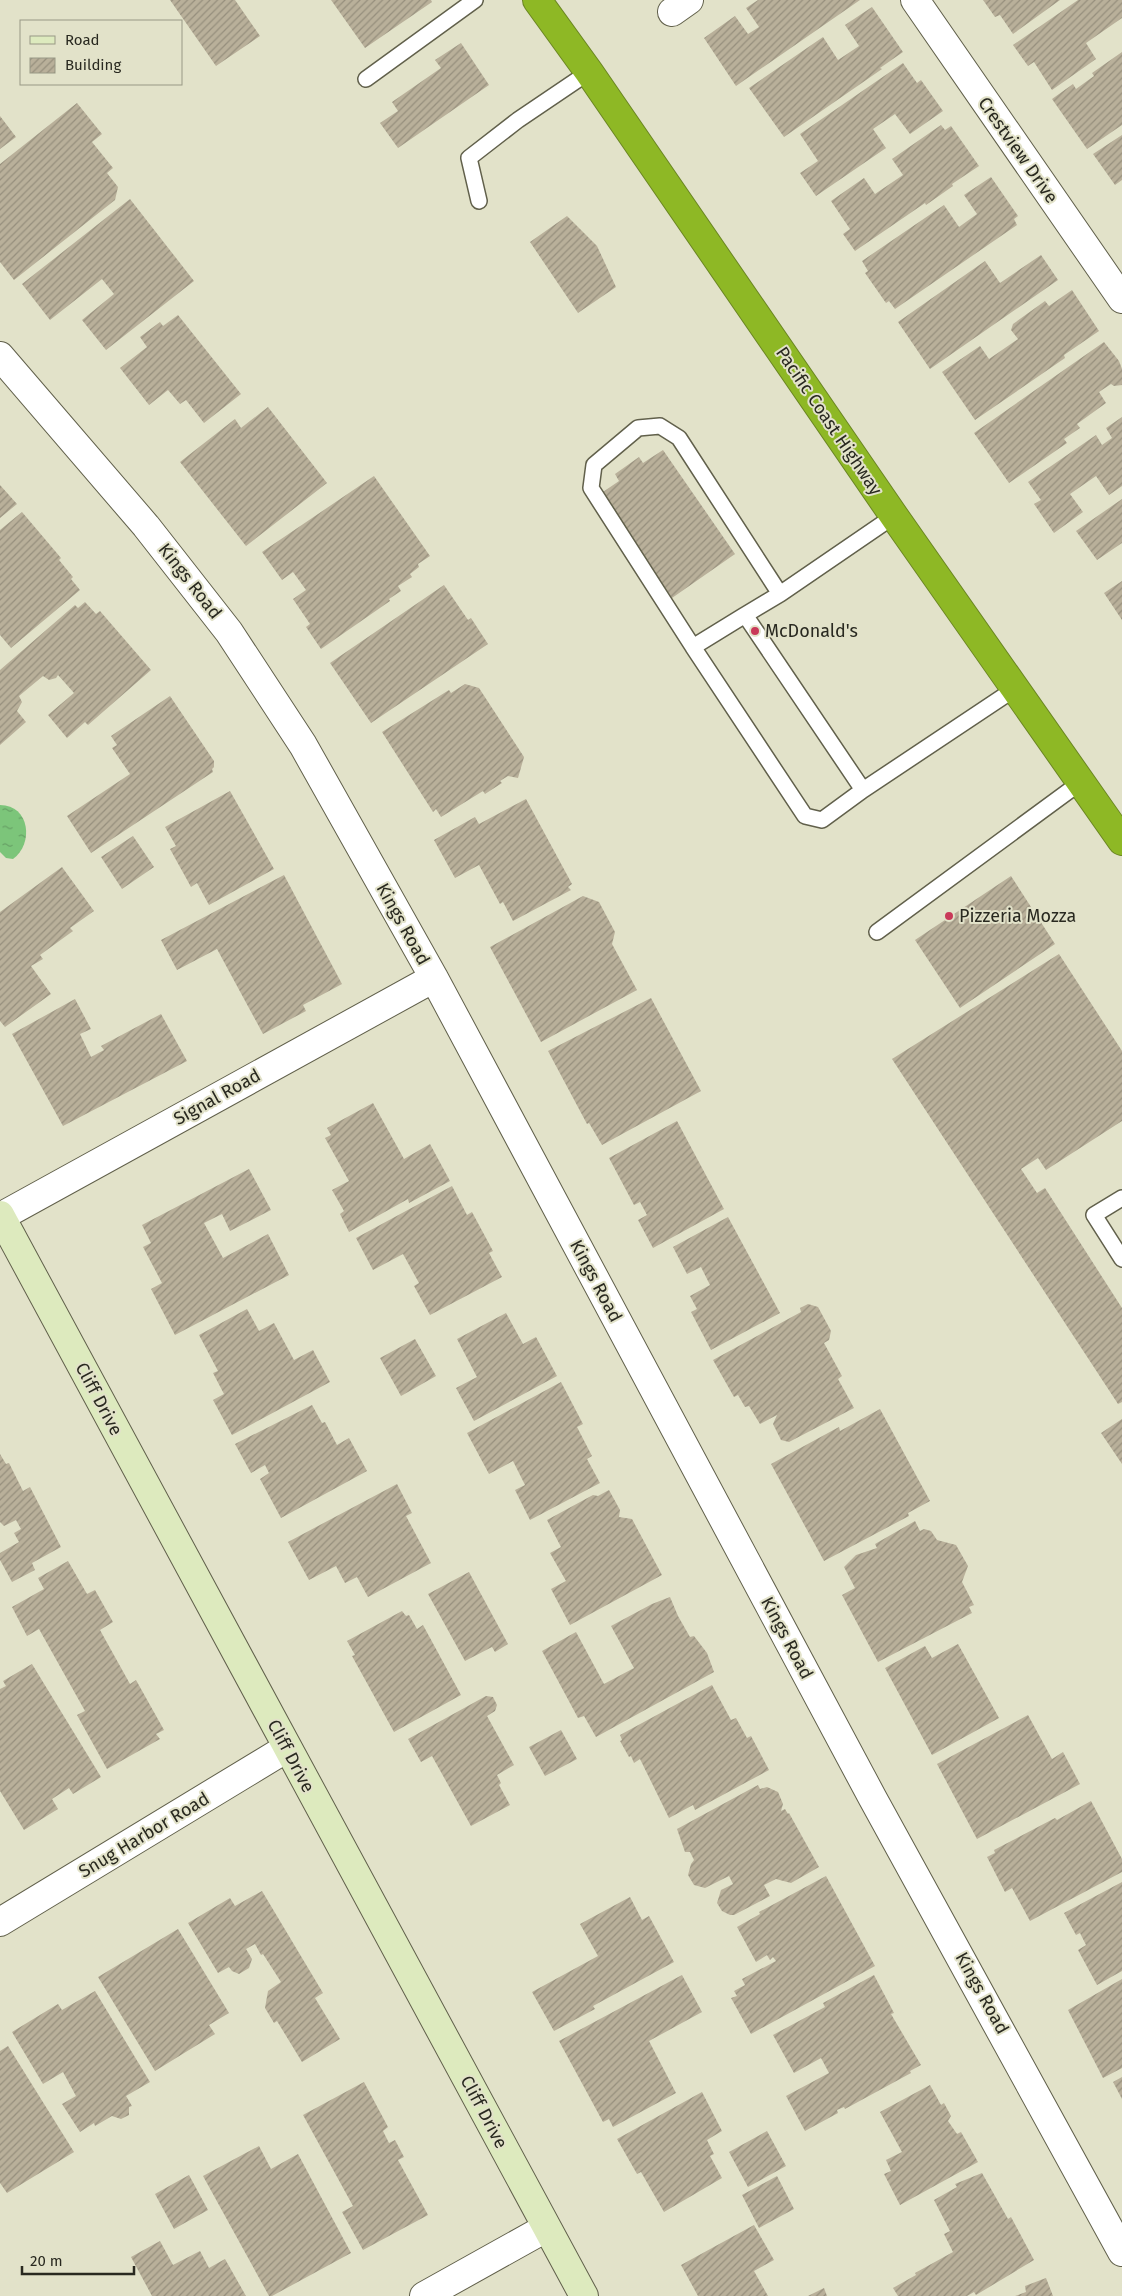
<svg xmlns="http://www.w3.org/2000/svg" width="1122" height="2296" font-family="'Fira Sans',sans-serif">
<style>
.water{fill:url(#water-ripples)}
.building{fill:url(#building-hatch)}
.lines{fill:none;stroke-linecap:round;stroke-linejoin:round}
.lane-casing{stroke:#61604b;stroke-width:18}
.street-casing{stroke:#61604b;stroke-width:30}
.secondary-casing{stroke:#61604b;stroke-width:30}
.highway-casing{stroke:#6b8623;stroke-width:30}
.lane{stroke:#fff;stroke-width:15}
.street{stroke:#fff;stroke-width:28}
.secondary{stroke:#ddeabe;stroke-width:28}
.highway{stroke:#8eb825;stroke-width:28}
.poi-dot{fill:#c93959;stroke:#e2e2c9;stroke-width:2}
.labels{text-anchor:middle;dominant-baseline:central;stroke-width:4;stroke-linejoin:round;paint-order:stroke}
.street-label{font-size:18px;fill:#292920;stroke:#e2e2c9}
.poi-label{font-size:18px;fill:#292920;stroke:#e2e2c9;text-anchor:start}
</style>
<defs>
<pattern id="water-ripples" width="26" height="14" patternUnits="userSpaceOnUse" patternTransform="scale(1.25)"><rect width="26" height="14" fill="#7cc57a"/><path d="M2 4q2-2 4 0t4 0M15 11q2-2 4 0t4 0" fill="none" stroke="#66a064"/></pattern>
<pattern id="building-hatch" width="6" height="6" patternUnits="userSpaceOnUse" patternTransform="scale(1.25)"><rect width="6" height="6" fill="#b9b09a"/><path d="M-1 1l2-2M0 6l6-6M5 7l2-2" fill="none" stroke="#968f7d"/></pattern>
</defs>
<rect width="100%" height="100%" fill="#e2e2c9"/>
<path class="water" d="M 0,805 C 30,805 34,844 13,859 L 6,858 L 0,852 Z"/>
<path class="building" d="M 170,0 L 235,0 L 260,36 L 216,66 Z
M 331,0 L 431,0 L 432,2 L 365,48 Z
M 758,0 L 860,0 L 736,86 L 704,38 L 735,16 L 748,34 L 759,27 L 746,8 Z
M 983,0 L 1060,0 L 1013,34 L 1000,15 L 995,17 Z
M 1078,0 L 1122,0 L 1122,18 L 1086,43 L 1096,59 L 1052,90 L 1034,62 L 1028,66 L 1013,45 Z
M 872,7 L 903,52 L 880,68 L 882,69 L 784,137 L 749,88 L 823,37 L 838,60 L 859,46 L 845,25 Z
M 461,43 L 489,85 L 398,148 L 380,123 L 398,111 L 392,102 L 441,68 L 435,60 Z
M 1122,52 L 1122,125 L 1087,149 L 1052,99 L 1073,84 L 1076,89 L 1094,76 L 1092,73 Z
M 903,63 L 917,83 L 921,80 L 943,111 L 910,134 L 895,114 L 873,129 L 886,148 L 816,196 L 800,173 L 818,161 L 800,134 Z
M 77,103 L 102,134 L 92,142 L 113,168 L 107,173 L 118,187 L 115,200 L 14,280 L 0,262 L 0,164 Z
M 0,116 L 16,137 L 0,149 Z
M 941,125 L 945,130 L 951,126 L 979,166 L 952,184 L 953,186 L 926,205 L 925,203 L 855,251 L 843,234 L 850,229 L 831,201 L 864,178 L 875,194 L 903,175 L 892,159 Z
M 1122,135 L 1122,180 L 1115,185 L 1093,154 Z
M 991,177 L 1018,216 L 1014,219 L 1017,225 L 895,309 L 889,301 L 886,303 L 865,273 L 868,271 L 862,261 L 944,205 L 959,227 L 977,214 L 964,195 Z
M 130,199 L 194,281 L 106,350 L 82,320 L 114,294 L 102,279 L 50,320 L 22,284 Z
M 567,216 L 597,246 L 616,287 L 578,313 L 530,242 Z
M 1041,255 L 1058,280 L 930,369 L 898,322 L 985,261 L 1000,283 Z
M 1072,290 L 1099,331 L 1064,355 L 1065,358 L 975,420 L 942,372 L 980,346 L 989,359 L 1018,339 L 1011,330 L 1013,324 L 1045,301 L 1049,306 Z
M 178,315 L 241,394 L 204,423 L 186,400 L 180,404 L 168,390 L 149,405 L 120,368 L 147,347 L 140,337 L 160,322 L 163,326 Z
M 1104,342 L 1119,361 L 1122,369 L 1122,385 L 1114,386 L 1111,384 L 1099,392 L 1106,403 L 1077,424 L 1080,428 L 1064,439 L 1067,443 L 1009,483 L 974,433 Z
M 268,407 L 327,483 L 246,546 L 180,462 L 235,419 L 241,428 Z
M 1122,417 L 1122,486 L 1109,495 L 1096,476 L 1070,494 L 1083,512 L 1054,533 L 1034,504 L 1041,500 L 1028,482 L 1096,435 L 1102,445 L 1112,438 L 1106,428 Z
M 663,450 L 735,554 L 672,598 L 600,494 L 619,481 L 615,474 L 639,457 L 643,463 Z
M 374,476 L 430,556 L 418,564 L 419,567 L 410,574 L 412,577 L 398,586 L 401,591 L 389,599 L 390,601 L 321,649 L 306,627 L 310,624 L 293,599 L 306,590 L 293,572 L 282,580 L 262,552 Z
M 0,485 L 17,504 L 0,518 Z
M 1122,499 L 1122,543 L 1097,560 L 1076,531 Z
M 22,512 L 61,558 L 59,560 L 73,577 L 71,579 L 80,590 L 11,648 L 0,635 L 0,530 Z
M 1122,581 L 1122,620 L 1104,593 Z
M 444,585 L 468,620 L 471,618 L 488,644 L 371,723 L 330,663 Z
M 85,602 L 96,614 L 100,611 L 151,670 L 88,725 L 85,722 L 67,738 L 48,715 L 74,693 L 58,675 L 56,678 L 49,680 L 43,676 L 19,696 L 22,702 L 17,711 L 26,722 L 0,745 L 0,670 L 75,605 L 78,608 Z
M 465,684 L 479,688 L 524,757 L 518,778 L 508,776 L 500,781 L 502,783 L 485,794 L 483,791 L 441,817 L 436,809 L 433,812 L 382,732 L 449,690 L 451,693 Z
M 170,696 L 214,761 L 214,767 L 212,769 L 213,772 L 91,853 L 67,816 L 130,774 L 112,748 L 117,745 L 111,736 Z
M 230,791 L 274,869 L 209,905 L 197,883 L 191,887 L 170,849 L 176,846 L 165,827 Z
M 526,799 L 572,884 L 568,887 L 571,890 L 513,921 L 503,902 L 500,904 L 479,865 L 455,878 L 434,840 L 475,817 L 479,824 Z
M 133,836 L 154,867 L 122,889 L 101,857 Z
M 62,867 L 94,911 L 70,928 L 73,931 L 40,955 L 43,959 L 31,966 L 51,994 L 5,1027 L 0,1021 L 0,912 Z
M 284,875 L 342,984 L 303,1005 L 306,1011 L 263,1034 L 217,949 L 177,970 L 161,940 Z
M 1011,876 L 1055,944 L 960,1008 L 915,940 Z
M 583,896 L 599,902 L 615,932 L 612,944 L 637,990 L 541,1042 L 490,947 Z
M 1059,954 L 1122,1051 L 1122,1121 L 1046,1170 L 1038,1158 L 1021,1169 L 1037,1193 L 1045,1188 L 1122,1308 L 1122,1402 L 1118,1404 L 892,1059 Z
M 651,998 L 701,1091 L 602,1145 L 589,1123 L 587,1124 L 548,1051 Z
M 75,999 L 91,1029 L 80,1034 L 91,1057 L 104,1050 L 101,1046 L 161,1014 L 187,1061 L 63,1126 L 12,1034 Z
M 373,1103 L 404,1159 L 430,1144 L 450,1181 L 409,1203 L 408,1199 L 349,1232 L 340,1214 L 344,1211 L 332,1190 L 349,1181 L 325,1138 L 331,1135 L 327,1128 Z
M 677,1121 L 724,1209 L 653,1248 L 638,1220 L 647,1215 L 640,1202 L 634,1205 L 609,1158 Z
M 249,1169 L 271,1210 L 230,1231 L 222,1214 L 204,1223 L 223,1258 L 268,1234 L 289,1275 L 175,1335 L 151,1289 L 162,1283 L 143,1247 L 151,1243 L 142,1225 Z
M 452,1186 L 467,1215 L 472,1212 L 493,1251 L 489,1253 L 502,1277 L 430,1315 L 414,1286 L 419,1283 L 403,1254 L 373,1270 L 356,1238 Z
M 728,1217 L 780,1313 L 711,1350 L 691,1312 L 697,1309 L 690,1296 L 710,1285 L 701,1267 L 687,1274 L 673,1247 Z
M 808,1304 L 818,1307 L 831,1331 L 829,1340 L 824,1343 L 842,1376 L 838,1379 L 854,1408 L 789,1442 L 781,1440 L 773,1424 L 777,1415 L 760,1424 L 749,1406 L 745,1407 L 738,1395 L 734,1397 L 713,1360 L 801,1312 L 800,1308 Z
M 247,1309 L 259,1331 L 274,1323 L 294,1360 L 313,1350 L 330,1382 L 232,1435 L 213,1400 L 224,1394 L 213,1373 L 218,1371 L 199,1335 Z
M 506,1313 L 523,1344 L 536,1337 L 557,1376 L 474,1421 L 456,1388 L 477,1377 L 457,1339 Z
M 415,1339 L 436,1376 L 401,1396 L 380,1358 Z
M 561,1382 L 583,1424 L 577,1427 L 592,1456 L 587,1459 L 600,1483 L 530,1520 L 515,1490 L 525,1485 L 513,1461 L 489,1474 L 467,1433 Z
M 312,1405 L 322,1423 L 325,1422 L 337,1445 L 349,1438 L 367,1471 L 281,1518 L 260,1479 L 269,1473 L 265,1465 L 251,1473 L 235,1444 Z
M 880,1409 L 930,1501 L 908,1513 L 909,1516 L 824,1561 L 771,1464 L 839,1427 L 840,1431 Z
M 1122,1419 L 1122,1464 L 1101,1433 Z
M 0,1454 L 6,1464 L 9,1463 L 23,1491 L 30,1487 L 61,1547 L 32,1563 L 35,1570 L 12,1582 L 0,1560 L 0,1553 L 19,1542 L 14,1533 L 21,1529 L 16,1520 L 4,1526 L 0,1522 Z
M 397,1484 L 412,1513 L 406,1516 L 431,1563 L 368,1597 L 357,1577 L 345,1583 L 336,1566 L 309,1580 L 288,1542 Z
M 609,1490 L 620,1510 L 619,1517 L 632,1519 L 662,1575 L 570,1625 L 551,1589 L 566,1581 L 550,1553 L 561,1547 L 547,1520 L 593,1495 L 598,1496 Z
M 915,1521 L 920,1531 L 924,1529 L 931,1531 L 937,1540 L 956,1545 L 968,1566 L 962,1582 L 974,1605 L 969,1607 L 972,1613 L 878,1662 L 842,1595 L 855,1588 L 844,1567 L 856,1555 L 877,1548 L 875,1544 Z
M 68,1561 L 87,1594 L 95,1590 L 113,1622 L 100,1630 L 130,1684 L 136,1680 L 164,1730 L 156,1734 L 160,1739 L 107,1769 L 77,1715 L 85,1711 L 39,1629 L 27,1636 L 12,1607 L 44,1589 L 38,1578 Z
M 469,1572 L 508,1644 L 495,1652 L 492,1647 L 465,1661 L 428,1594 Z
M 670,1597 L 678,1616 L 690,1637 L 694,1636 L 707,1653 L 714,1672 L 596,1737 L 584,1716 L 578,1718 L 542,1651 L 576,1632 L 604,1684 L 634,1668 L 611,1626 L 652,1604 Z
M 402,1611 L 406,1616 L 409,1615 L 417,1629 L 423,1625 L 461,1695 L 394,1732 L 352,1656 L 355,1655 L 347,1641 Z
M 958,1644 L 999,1718 L 932,1755 L 885,1668 L 925,1646 L 932,1658 Z
M 32,1664 L 101,1777 L 73,1794 L 69,1788 L 52,1799 L 58,1809 L 24,1830 L 0,1791 L 0,1689 L 6,1686 L 3,1681 Z
M 712,1685 L 731,1720 L 736,1718 L 747,1738 L 751,1736 L 769,1770 L 695,1810 L 693,1805 L 669,1818 L 640,1759 L 634,1763 L 631,1756 L 629,1757 L 620,1741 L 622,1740 L 620,1735 Z
M 486,1696 L 493,1697 L 497,1705 L 495,1711 L 487,1716 L 514,1765 L 497,1775 L 501,1783 L 499,1785 L 510,1805 L 471,1826 L 432,1756 L 421,1762 L 408,1739 Z
M 1028,1715 L 1052,1759 L 1063,1752 L 1080,1784 L 977,1839 L 937,1764 Z
M 561,1730 L 577,1759 L 545,1776 L 529,1747 Z
M 758,1785 L 760,1789 L 767,1787 L 778,1792 L 783,1804 L 781,1811 L 785,1809 L 788,1814 L 789,1813 L 819,1867 L 791,1883 L 776,1879 L 764,1885 L 770,1896 L 734,1915 L 730,1915 L 722,1911 L 717,1903 L 721,1890 L 733,1884 L 729,1876 L 705,1888 L 694,1885 L 688,1875 L 691,1864 L 694,1860 L 690,1852 L 685,1852 L 677,1829 Z
M 1091,1801 L 1122,1859 L 1122,1872 L 1030,1921 L 1012,1888 L 1005,1892 L 987,1857 L 995,1853 L 994,1850 L 1055,1818 L 1057,1820 Z
M 826,1876 L 875,1966 L 751,2034 L 731,1998 L 737,1996 L 734,1991 L 745,1985 L 742,1979 L 776,1961 L 773,1957 L 770,1960 L 767,1955 L 756,1962 L 737,1927 L 760,1914 L 759,1912 Z
M 1122,1882 L 1122,1971 L 1097,1985 L 1078,1950 L 1086,1945 L 1080,1933 L 1076,1935 L 1064,1913 Z
M 262,1891 L 323,1993 L 315,1998 L 340,2039 L 302,2062 L 277,2021 L 274,2023 L 265,2008 L 268,1991 L 281,1982 L 263,1954 L 261,1955 L 255,1944 L 246,1949 L 252,1959 L 249,1968 L 239,1974 L 232,1971 L 229,1967 L 218,1973 L 188,1923 L 230,1898 L 235,1906 Z
M 630,1897 L 642,1920 L 649,1916 L 674,1962 L 593,2006 L 595,2009 L 554,2031 L 532,1992 L 598,1956 L 580,1924 Z
M 178,1929 L 229,2013 L 209,2025 L 215,2034 L 155,2071 L 98,1977 Z
M 682,1975 L 702,2012 L 649,2041 L 676,2093 L 613,2127 L 609,2119 L 603,2122 L 559,2041 Z
M 874,1975 L 894,2013 L 891,2014 L 921,2065 L 910,2071 L 911,2073 L 845,2109 L 844,2107 L 837,2110 L 838,2113 L 805,2131 L 786,2096 L 829,2073 L 821,2058 L 794,2073 L 773,2035 L 825,2007 L 823,2003 Z
M 1122,1979 L 1122,2068 L 1103,2078 L 1068,2010 Z
M 95,1991 L 150,2082 L 126,2096 L 132,2106 L 129,2107 L 129,2115 L 121,2119 L 112,2116 L 95,2126 L 94,2123 L 80,2132 L 62,2104 L 76,2096 L 63,2072 L 43,2084 L 12,2032 L 58,2004 L 62,2010 Z
M 8,2046 L 74,2152 L 7,2193 L 0,2183 L 0,2051 Z
M 1122,2077 L 1122,2099 L 1113,2082 Z
M 364,2082 L 388,2127 L 383,2131 L 389,2143 L 395,2140 L 404,2157 L 398,2160 L 428,2215 L 363,2250 L 342,2212 L 353,2206 L 303,2115 Z
M 930,2085 L 941,2105 L 944,2103 L 951,2116 L 948,2121 L 957,2134 L 961,2132 L 978,2162 L 900,2205 L 884,2174 L 891,2171 L 886,2160 L 902,2152 L 880,2112 Z
M 702,2092 L 722,2131 L 707,2140 L 714,2154 L 710,2156 L 722,2178 L 664,2212 L 641,2172 L 637,2174 L 617,2139 Z
M 767,2131 L 786,2166 L 748,2187 L 729,2152 Z
M 259,2146 L 271,2169 L 298,2154 L 351,2253 L 272,2296 L 269,2296 L 203,2176 Z
M 982,2173 L 1008,2219 L 1011,2217 L 1034,2260 L 976,2295 L 974,2292 L 967,2296 L 898,2296 L 893,2288 L 916,2275 L 915,2273 L 953,2252 L 944,2234 L 950,2231 L 934,2200 L 957,2187 L 955,2184 Z
M 189,2175 L 208,2210 L 174,2229 L 155,2194 Z
M 777,2176 L 794,2209 L 759,2228 L 742,2195 Z
M 754,2225 L 774,2260 L 754,2271 L 768,2296 L 698,2296 L 681,2265 Z
M 160,2241 L 173,2265 L 200,2251 L 209,2268 L 225,2259 L 246,2296 L 152,2296 L 131,2257 Z
M 1046,2278 L 1053,2296 L 1015,2296 L 1026,2292 L 1025,2286 Z
M 824,2288 L 827,2296 L 808,2296 Z"/>
<g class="lines">
<defs>
<path id="lane" d="M 366,79 L 475,0
M 479,201 L 469,158 L 518,120 L 589,72
M 894,516 L 780,594 L 745,615 L 863,790 L 1016,688
M 745,615 L 693,647 L 805,816 L 822,820 L 863,790
M 693,647 L 591,488 L 594,465 L 638,428 L 660,426 L 679,438 L 780,594
M 877,932 L 1081,782
M 1122,1198 L 1094,1215 L 1122,1259"/>
<path id="street" d="M 915,0 L 1122,299
M 672,12 L 689,0
M 0,356 L 146,526 L 229,632 L 303,745 L 434,978 L 872,1797 L 1122,2252
M 0,1217 L 434,978
M 0,1922 L 287,1748
M 424,2296 L 546,2228"/>
<path id="secondary" d="M 0,1215 L 584,2296"/>
<path id="highway" d="M 537,0 L 589,72 L 894,516 L 1122,841"/>
</defs>
<use href="#lane" class="lane-casing"/>
<use href="#street" class="street-casing"/>
<use href="#secondary" class="secondary-casing"/>
<use href="#highway" class="highway-casing"/>
<use href="#lane" class="lane"/>
<use href="#street" class="street"/>
<use href="#secondary" class="secondary"/>
<use href="#highway" class="highway"/>
</g>
<g class="poi-dot">
<circle cx="755" cy="631" r="5"/>
<circle cx="949" cy="916" r="5"/>
</g>
<g class="labels">
<g class="street-label">
<text transform="translate(1018 150) rotate(55)">Crestview Drive</text>
<text transform="translate(829 421) rotate(56)">Pacific Coast Highway</text>
<text transform="translate(190 581) rotate(52)">Kings Road</text>
<text transform="translate(403 924) rotate(61)">Kings Road</text>
<text transform="translate(217 1097) rotate(-29)">Signal Road</text>
<text transform="translate(596 1281) rotate(62)">Kings Road</text>
<text transform="translate(99 1399) rotate(62)">Cliff Drive</text>
<text transform="translate(787 1638) rotate(62)">Kings Road</text>
<text transform="translate(291 1756) rotate(62)">Cliff Drive</text>
<text transform="translate(144 1835) rotate(-31)">Snug Harbor Road</text>
<text transform="translate(982 1993) rotate(61)">Kings Road</text>
<text transform="translate(484 2112) rotate(62)">Cliff Drive</text>
</g>
<g class="poi-label">
<text x="765" y="631">McDonald's</text>
<text x="959" y="916">Pizzeria Mozza</text>
</g>
</g>
<rect x="20" y="20" width="162" height="65" fill="#e2e2c9" stroke="#989885"/>
<rect x="30" y="36" width="25" height="8" fill="#ddeabe" stroke="#989885"/>
<text x="65" y="45" font-size="15" fill="#292920">Road</text>
<rect x="30" y="58" width="25" height="15" fill="url(#building-hatch)" stroke="#989885"/>
<text x="65" y="70" font-size="15" fill="#292920">Building</text>
<path d="M22 2266v8h112v-8" fill="none" stroke="#292920" stroke-width="2.5"/>
<text x="30" y="2266" font-size="15" fill="#292920" stroke="#e2e2c9" stroke-width="4" paint-order="stroke">20 m</text>
</svg>
